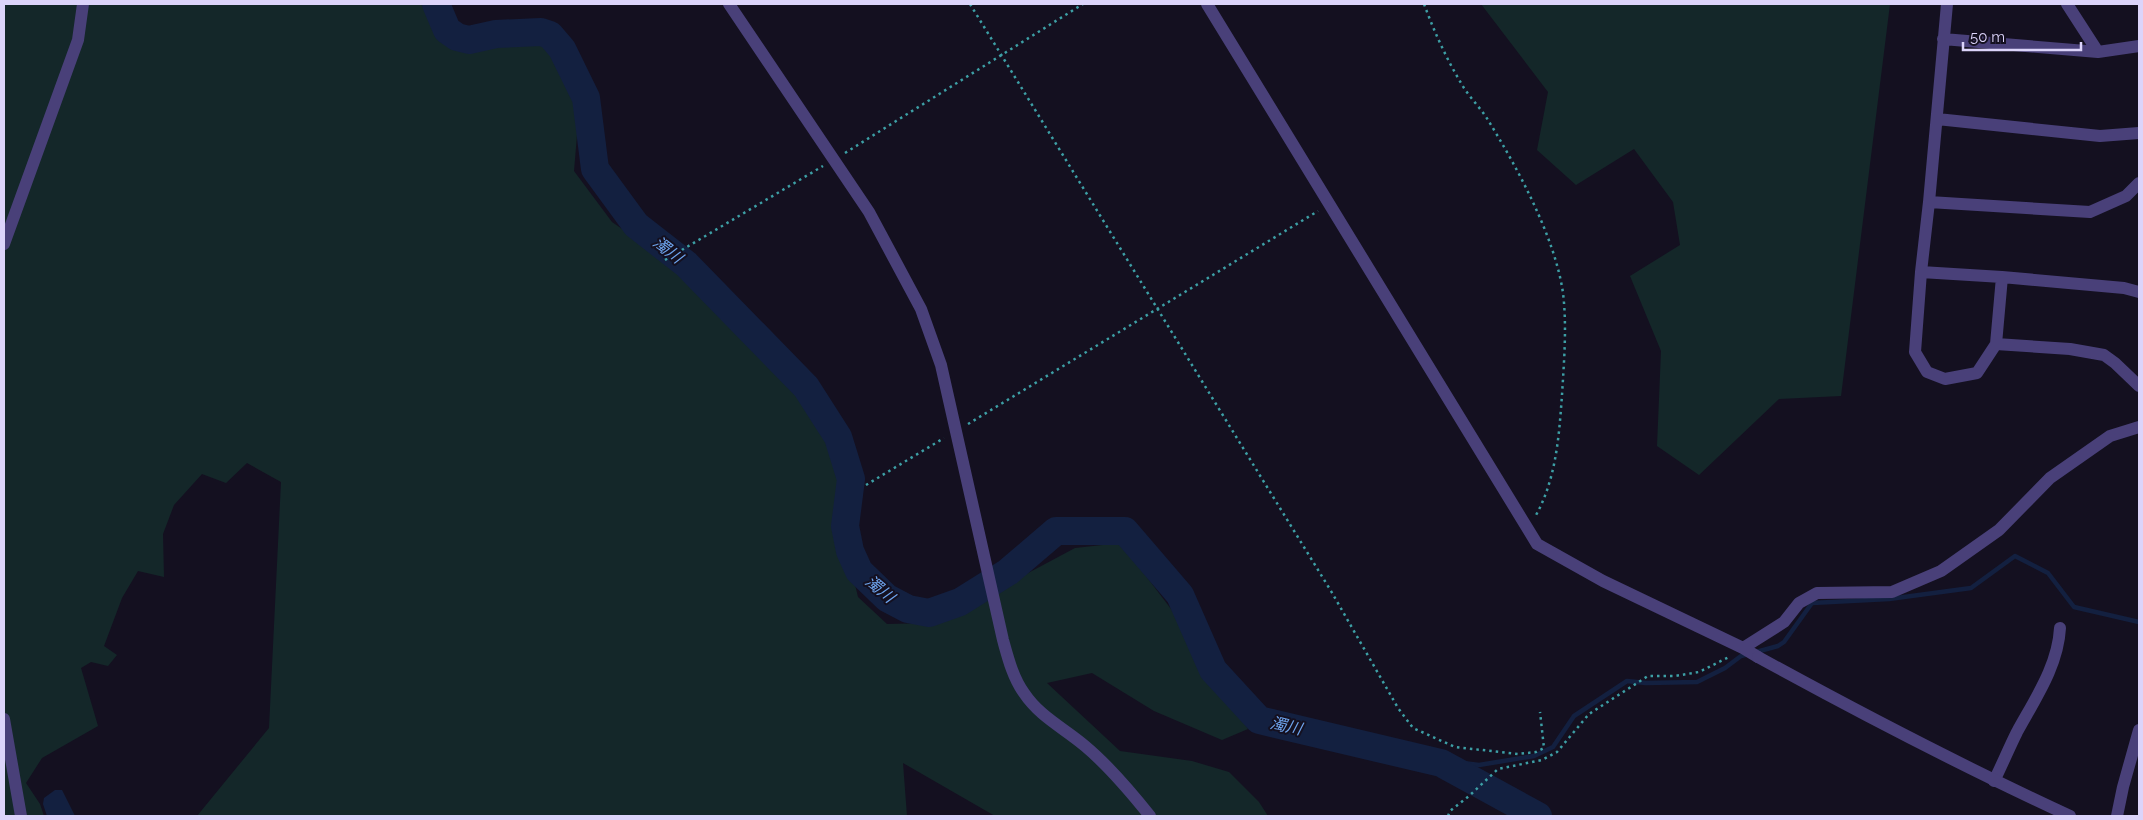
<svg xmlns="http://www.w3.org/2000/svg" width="2143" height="820" font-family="Raleway,'Noto Sans JP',sans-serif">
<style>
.green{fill:#142729}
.water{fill:#132040}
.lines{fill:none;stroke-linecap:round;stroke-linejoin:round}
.stream{stroke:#132040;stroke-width:4.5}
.river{stroke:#132040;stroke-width:28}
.path{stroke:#3d9fa5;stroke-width:2.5;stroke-dasharray:2.5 4;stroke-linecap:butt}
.minor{stroke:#494079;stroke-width:12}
.tertiary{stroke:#494079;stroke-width:12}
.labels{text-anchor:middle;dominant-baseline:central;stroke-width:4;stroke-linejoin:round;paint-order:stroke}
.water-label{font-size:16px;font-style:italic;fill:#6ea4ed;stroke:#141020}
</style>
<rect width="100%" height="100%" fill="#141020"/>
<path class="green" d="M 4,4 L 421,4 L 445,42 L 474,49 L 507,41 L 538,39 L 549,42 L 560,55 L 580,99 L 574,171 L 612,222 L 680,269 L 803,389 L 835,439 L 846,479 L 840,523 L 858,597 L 887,624 L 934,623 L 1075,548 L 1121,543 L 1174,613 L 1248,729 L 1222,740 L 1154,711 L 1092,673 L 1047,683 L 1120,751 L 1192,761 L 1229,772 L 1259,802 L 1268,816 L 995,816 L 903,763 L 907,816 L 197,816 L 269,728 L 281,482 L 247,463 L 226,483 L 202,474 L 174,505 L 163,534 L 164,577 L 138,571 L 122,598 L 104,646 L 117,655 L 108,666 L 91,662 L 81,668 L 98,726 L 42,758 L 26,783 L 40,804 L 44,816 L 4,816 Z
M 1481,4 L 1890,4 L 1841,396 L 1779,399 L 1699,475 L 1657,446 L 1661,351 L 1630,276 L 1680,245 L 1673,202 L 1634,149 L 1576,185 L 1537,150 L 1548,92 Z"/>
<path class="water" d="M 55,790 L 62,790 L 75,816 L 47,816 L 43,804 L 44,798 Z"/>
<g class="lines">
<path class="stream" d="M 1756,652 L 1778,646 L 1784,642 L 1812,603 L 1889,599 L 1971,588 L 2015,556 L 2048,573 L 2074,607 L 2139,622
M 1441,763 L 1455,762 L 1479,765 L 1534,756 L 1553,747 L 1574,716 L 1627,681 L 1646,683 L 1697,682 L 1725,668 L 1741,656 L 1749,654"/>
<path class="river" d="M 436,4 L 447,30 L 457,37 L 469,40 L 496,34 L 541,32 L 550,35 L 562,49 L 586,98 L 595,169 L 636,225 L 686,264 L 806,387 L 838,437 L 851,479 L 845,526 L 850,551 L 859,571 L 887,598 L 908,609 L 929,613 L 960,602 L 1008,572 L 1056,531 L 1125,531 L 1180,595 L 1213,670 L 1259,720 L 1441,763 L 1538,816"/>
<path class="path" d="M 970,4 L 1331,591 L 1398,708 L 1413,728 L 1455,747 L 1518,754 L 1536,752 L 1544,748 L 1540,712
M 1424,4 C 1434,31 1446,58 1461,83 C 1468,96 1480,107 1488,120 C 1517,167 1555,237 1563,293 C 1567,326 1564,362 1562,395 C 1559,437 1556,480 1535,517
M 845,153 L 1083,4
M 665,260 L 823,166
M 968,424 L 1318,211
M 866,485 L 944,438
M 1448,816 L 1450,811 L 1469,796 L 1498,769 L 1542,760 L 1557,752 L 1589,714 L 1648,676 L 1675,676 L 1699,672 L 1729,657"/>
<path class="minor" d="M 1207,4 L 1537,544 L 1603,581 L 1743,648 L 1758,657
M 1947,4 L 1929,202 L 1921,272 L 1915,352 L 1927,372 L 1945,379 L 1977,373 L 1996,344 L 2070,349 L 2104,355 L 2115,363 L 2139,386
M 2067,4 L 2098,52
M 1943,39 L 2098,52 L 2139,46
M 1937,119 L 2100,136 L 2139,133
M 1929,202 L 2090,212 L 2126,196 L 2139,183
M 4,244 L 78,40 L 83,4
M 1921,272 L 2002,277 L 2124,288 L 2139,292
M 1996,344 L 2002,277
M 1743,648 L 1784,622 L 1799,603 L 1817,593 L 1892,592 L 1941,571 L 1999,530 L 2050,478 L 2110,436 L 2139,427
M 4,719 L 21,816
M 1994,781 C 2002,765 2009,748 2017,732 C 2035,699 2058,666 2060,628
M 2117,816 L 2123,787 L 2139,730"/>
<path class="tertiary" d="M 729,4 L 869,212 L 921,309 L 941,365 L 1003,640 C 1008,658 1013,678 1024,693 C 1040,717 1064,728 1085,746 C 1109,766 1130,791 1150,816
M 1758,657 C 1860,713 1964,767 2070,816"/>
</g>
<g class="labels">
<g class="water-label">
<text transform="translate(668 250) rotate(38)">濁川</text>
<text transform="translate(880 589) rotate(40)">濁川</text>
<text transform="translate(1286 726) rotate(13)">濁川</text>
</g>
</g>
<rect width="2143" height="820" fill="none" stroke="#dcd4fa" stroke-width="10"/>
<path d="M1963 42v8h118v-8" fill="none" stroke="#dcd4fa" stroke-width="2.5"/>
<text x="1970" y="42" font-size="15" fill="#dcd4fa" stroke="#141020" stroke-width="4" paint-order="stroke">50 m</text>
</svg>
